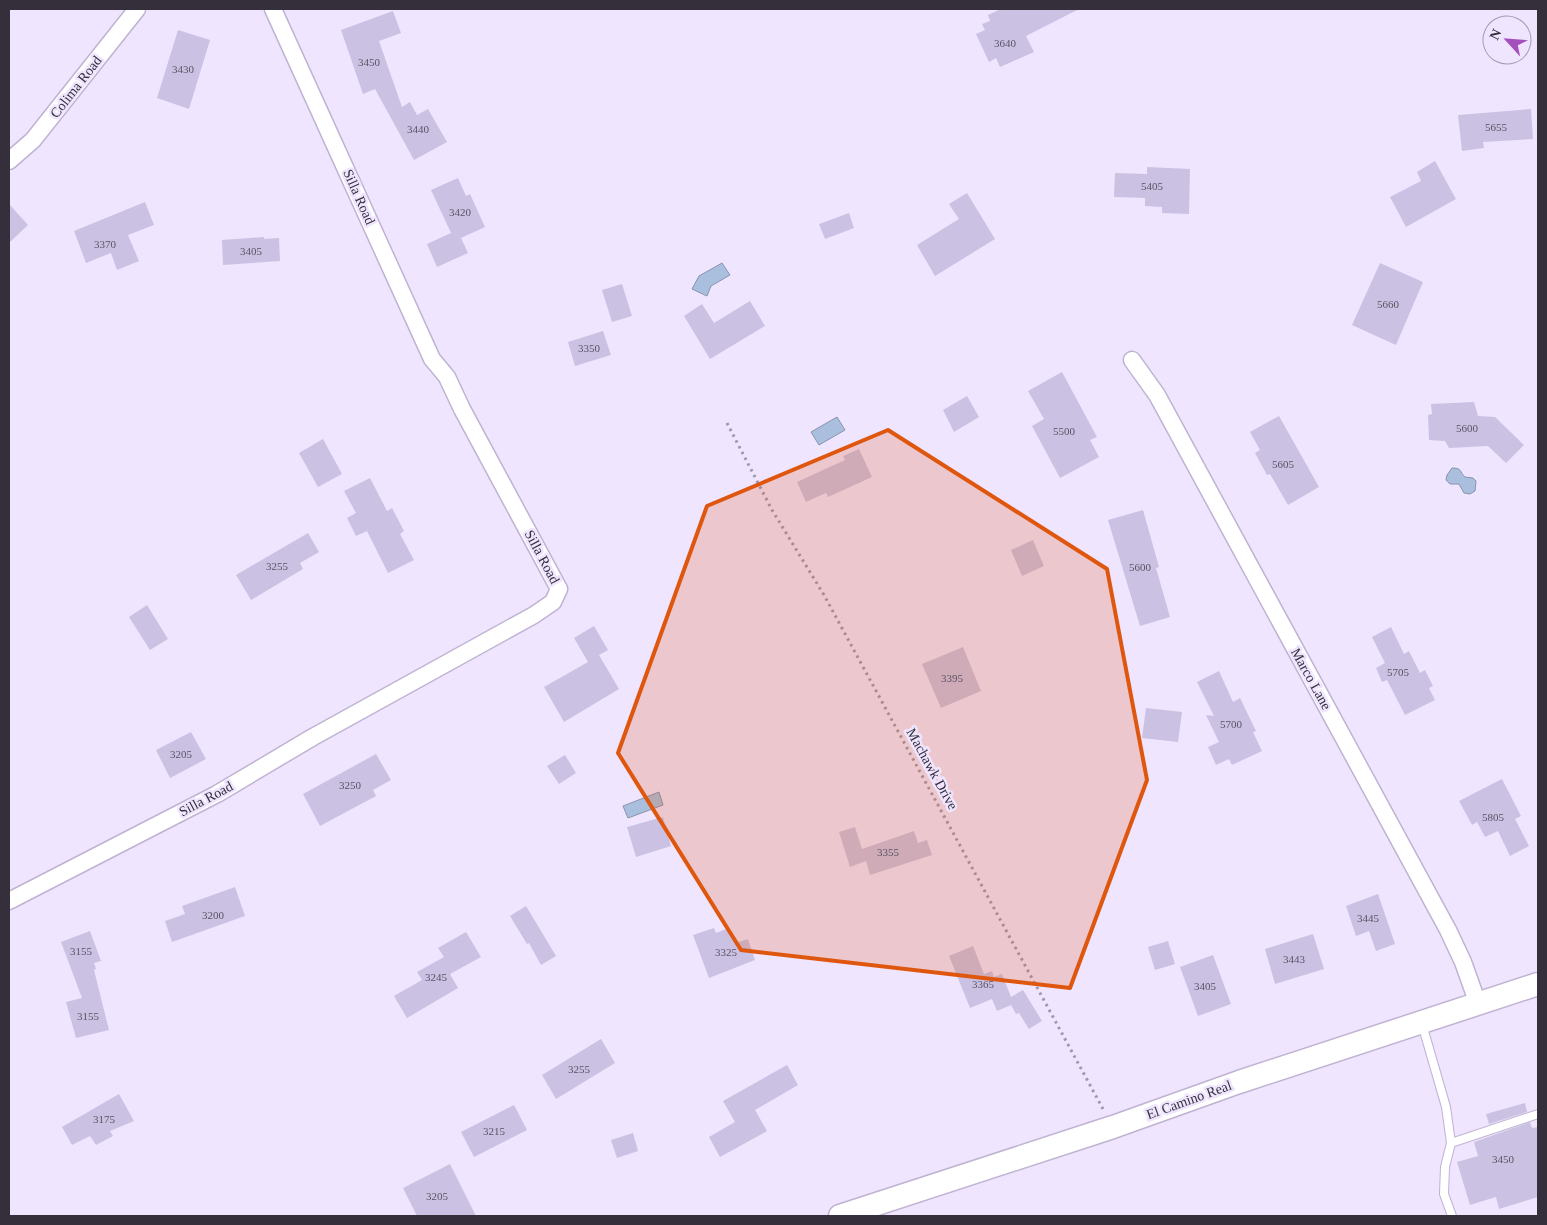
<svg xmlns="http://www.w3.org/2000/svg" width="1547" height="1225" font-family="'Times New Roman',serif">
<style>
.water{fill:#aabfdd;stroke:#8794ac}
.building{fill:#cbc1e3}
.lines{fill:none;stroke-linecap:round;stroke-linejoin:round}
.lane-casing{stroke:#c0b3d2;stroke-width:10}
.street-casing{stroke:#c0b3d2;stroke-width:19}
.secondary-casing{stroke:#c0b3d2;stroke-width:25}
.path{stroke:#a098ab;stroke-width:3;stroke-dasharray:2.5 4;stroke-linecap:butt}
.lane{stroke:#fff;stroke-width:8}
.street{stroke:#fff;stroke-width:16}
.secondary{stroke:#fff;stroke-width:22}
.marked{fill:#df570e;fill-opacity:0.2;stroke:#df570e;stroke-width:4;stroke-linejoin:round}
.labels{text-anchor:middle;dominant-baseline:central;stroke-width:5;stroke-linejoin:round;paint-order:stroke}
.number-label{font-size:11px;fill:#5a5465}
.street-label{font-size:14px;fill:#342f3b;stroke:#efe5fe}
</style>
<rect width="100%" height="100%" fill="#efe5fe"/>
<path class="water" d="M 722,263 L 730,275 L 711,286 L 707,296 L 692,289 L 699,276 Z
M 837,417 L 845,430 L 819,445 L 811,432 Z
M 1452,468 C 1463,468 1459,472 1465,477 L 1473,478 L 1476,481 L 1475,491 L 1470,494 L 1464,493 L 1459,484 L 1450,484 L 1446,480 L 1447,475 Z
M 659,792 L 663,805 L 628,818 L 623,806 Z"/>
<path class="building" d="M 1001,9 L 1079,9 L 1026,36 L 1034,52 L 1000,67 L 996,58 L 989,62 L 976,34 L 985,30 L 982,24 L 990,21 L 988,15 Z
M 393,11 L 401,33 L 379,41 L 402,107 L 410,102 L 417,115 L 428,109 L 447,142 L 414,160 L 375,89 L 363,94 L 341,30 Z
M 178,30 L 210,40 L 189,109 L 157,98 Z
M 1531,109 L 1533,139 L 1483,142 L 1484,148 L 1462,151 L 1458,115 Z
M 1435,161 L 1456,199 L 1406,227 L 1390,197 L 1421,181 L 1417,172 Z
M 1147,167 L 1190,169 L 1189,214 L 1162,213 L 1162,207 L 1145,206 L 1145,198 L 1114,197 L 1115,173 L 1147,174 Z
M 458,178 L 466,196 L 470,194 L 485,227 L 461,238 L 468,253 L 437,267 L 427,244 L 451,233 L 431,190 Z
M 967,193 L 995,239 L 935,276 L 917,245 L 959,219 L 949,204 Z
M 145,202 L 154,225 L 128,235 L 139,261 L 117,270 L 111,253 L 86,263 L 74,231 Z
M 9,204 L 28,225 L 9,243 Z
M 849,213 L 854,228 L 825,239 L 819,224 Z
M 264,237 L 264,239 L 279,238 L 280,261 L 223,265 L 222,240 Z
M 1380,263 L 1423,282 L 1396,345 L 1352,325 Z
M 622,284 L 632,316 L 612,322 L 602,290 Z
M 750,301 L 765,326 L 710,359 L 684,316 L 702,304 L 714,323 Z
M 603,331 L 611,355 L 575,366 L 568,342 Z
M 1062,372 L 1097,437 L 1090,440 L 1099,457 L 1060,478 L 1032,426 L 1044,419 L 1028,391 Z
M 967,396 L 979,417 L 954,432 L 943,410 Z
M 1474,402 L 1478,416 L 1495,417 L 1524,445 L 1506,463 L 1488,446 L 1449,448 L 1445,441 L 1429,440 L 1428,415 L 1432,414 L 1431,404 Z
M 1279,416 L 1319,487 L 1288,505 L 1270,474 L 1267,475 L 1255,453 L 1260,450 L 1250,432 Z
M 323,439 L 342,474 L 318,487 L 299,453 Z
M 859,449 L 872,477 L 828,497 L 826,493 L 806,502 L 797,482 L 845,460 L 843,456 Z
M 370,478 L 387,511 L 392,508 L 404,531 L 400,534 L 414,560 L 388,573 L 367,531 L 356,536 L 347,518 L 356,513 L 344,491 Z
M 1143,510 L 1159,567 L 1156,568 L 1170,617 L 1140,626 L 1108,520 Z
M 308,533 L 319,552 L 300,563 L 303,569 L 251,600 L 236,575 Z
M 1033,540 L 1044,566 L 1022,576 L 1011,550 Z
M 147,605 L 168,639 L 150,650 L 129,617 Z
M 594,626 L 608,650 L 592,659 L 599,655 L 619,689 L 564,722 L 544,687 L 588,662 L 574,638 Z
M 1391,627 L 1404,654 L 1409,651 L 1420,673 L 1425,670 L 1433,686 L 1429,688 L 1435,700 L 1405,715 L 1387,680 L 1382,682 L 1376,668 L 1385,663 L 1372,637 Z
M 963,647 L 981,691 L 941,708 L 922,664 Z
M 1219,671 L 1233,702 L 1240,698 L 1256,731 L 1253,732 L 1262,751 L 1232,765 L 1229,759 L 1216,765 L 1208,747 L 1219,742 L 1206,715 L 1214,716 L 1197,682 Z
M 1146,708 L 1182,712 L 1178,742 L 1142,738 Z
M 191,732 L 206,759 L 170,778 L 156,750 Z
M 376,754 L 391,780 L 373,790 L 376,796 L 320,826 L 303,794 Z
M 565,755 L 576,773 L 559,784 L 547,766 Z
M 1502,779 L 1521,816 L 1515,819 L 1529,846 L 1510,856 L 1498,831 L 1485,837 L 1477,822 L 1472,825 L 1459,801 Z
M 663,817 L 671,846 L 636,857 L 627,827 Z
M 855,827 L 862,849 L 914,831 L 918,843 L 927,840 L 932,855 L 870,875 L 866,861 L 850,867 L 839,832 Z
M 235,887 L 245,916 L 172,942 L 165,921 L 185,914 L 182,906 Z
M 1378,894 L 1395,944 L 1376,951 L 1369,931 L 1356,936 L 1346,906 Z
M 526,906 L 556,956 L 541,965 L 529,943 L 527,944 L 510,916 Z
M 714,928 L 716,933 L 729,928 L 735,943 L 748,939 L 755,960 L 709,978 L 693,935 Z
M 90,931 L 101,961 L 94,963 L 96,969 L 94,970 L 109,1030 L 76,1038 L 66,1002 L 82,998 L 61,942 Z
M 466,932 L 481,957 L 450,974 L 458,988 L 407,1018 L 394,996 L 422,980 L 417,972 L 444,957 L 438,948 Z
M 1313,934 L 1324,969 L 1275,984 L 1265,949 Z
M 1168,941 L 1175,964 L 1155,970 L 1148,947 Z
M 973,946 L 984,974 L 992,971 L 994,977 L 1002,974 L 1011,997 L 1023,990 L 1042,1021 L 1029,1029 L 1019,1013 L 1016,1014 L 1011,1005 L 997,1011 L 992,999 L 970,1008 L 949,956 Z
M 1213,955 L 1231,1004 L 1198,1016 L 1180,967 Z
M 601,1039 L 615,1063 L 556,1099 L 542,1075 Z
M 787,1065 L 798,1085 L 755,1110 L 767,1131 L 720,1157 L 709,1137 L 735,1122 L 723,1101 Z
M 119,1094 L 134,1121 L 110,1131 L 113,1136 L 96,1145 L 90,1136 L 72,1145 L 62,1127 Z
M 1525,1103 L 1527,1112 L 1489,1124 L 1486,1114 Z
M 514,1105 L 527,1130 L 474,1157 L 461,1132 Z
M 1530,1122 L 1532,1128 L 1538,1127 L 1538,1197 L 1499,1209 L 1496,1197 L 1470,1205 L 1457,1162 L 1478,1156 L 1474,1142 Z
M 633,1133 L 638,1151 L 617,1158 L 611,1140 Z
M 450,1164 L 476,1216 L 417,1216 L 403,1188 Z"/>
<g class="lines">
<defs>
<path id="lane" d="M 1422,1024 L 1446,1107 L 1451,1143 L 1445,1167 L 1444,1194 L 1452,1216
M 1451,1143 L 1538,1114"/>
<path id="street" d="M 9,161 L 33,140 L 137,9
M 1132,360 L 1157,395 L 1448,930 L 1463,962 L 1478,1004
M 9,901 L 217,794 L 313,737 L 534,615 L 553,602 L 559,589 L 462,409 L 447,377 L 432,359 L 273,9"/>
<path id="secondary" d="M 840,1216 L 1113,1127 L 1239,1082 L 1538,984"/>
</defs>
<use href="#lane" class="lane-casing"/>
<use href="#street" class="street-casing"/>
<use href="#secondary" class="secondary-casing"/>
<path class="path" d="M 727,423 L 772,510 L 824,595 L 1103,1109"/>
<use href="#lane" class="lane"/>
<use href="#street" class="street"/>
<use href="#secondary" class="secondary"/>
</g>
<path class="marked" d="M 888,430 L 1107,569 L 1147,780 L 1070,988 L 741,950 L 618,753 L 707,506 Z"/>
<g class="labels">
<g class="number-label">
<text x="1005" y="43">3640</text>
<text x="369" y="62">3450</text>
<text x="183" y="69">3430</text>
<text x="1496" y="127">5655</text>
<text x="418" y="129">3440</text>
<text x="1152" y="186">5405</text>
<text x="460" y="212">3420</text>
<text x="105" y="244">3370</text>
<text x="251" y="251">3405</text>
<text x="1388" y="304">5660</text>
<text x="589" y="348">3350</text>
<text x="1467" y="428">5600</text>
<text x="1064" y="431">5500</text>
<text x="1283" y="464">5605</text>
<text x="277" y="566">3255</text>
<text x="1140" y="567">5600</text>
<text x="1398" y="672">5705</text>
<text x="952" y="678">3395</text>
<text x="1231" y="724">5700</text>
<text x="181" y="754">3205</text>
<text x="350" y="785">3250</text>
<text x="1493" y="817">5805</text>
<text x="888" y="852">3355</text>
<text x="213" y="915">3200</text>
<text x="1368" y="918">3445</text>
<text x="81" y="951">3155</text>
<text x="726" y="952">3325</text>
<text x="1294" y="959">3443</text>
<text x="436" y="977">3245</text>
<text x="983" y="984">3365</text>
<text x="1205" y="986">3405</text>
<text x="88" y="1016">3155</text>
<text x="579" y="1069">3255</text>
<text x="104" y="1119">3175</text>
<text x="494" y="1131">3215</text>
<text x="1503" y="1159">3450</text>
<text x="437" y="1196">3205</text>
</g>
<g class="street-label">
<text transform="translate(76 87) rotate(-52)">Colima Road</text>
<text transform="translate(359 197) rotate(66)">Silla Road</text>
<text transform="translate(542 557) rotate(62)">Silla Road</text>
<text transform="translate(1311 679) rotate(61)">Marco Lane</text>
<text transform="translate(932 769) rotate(61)">Machawk Drive</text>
<text transform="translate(206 799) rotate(-28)">Silla Road</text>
<text transform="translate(1189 1100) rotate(-20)">El Camino Real</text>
</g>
</g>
<rect width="1547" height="1225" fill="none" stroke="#342f3b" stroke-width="20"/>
<g transform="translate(1507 40) rotate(296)"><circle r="24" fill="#efe5fe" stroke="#a49cb0"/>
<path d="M0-4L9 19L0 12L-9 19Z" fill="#a54fbc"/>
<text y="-8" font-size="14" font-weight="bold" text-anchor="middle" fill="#342f3b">N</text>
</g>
</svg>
